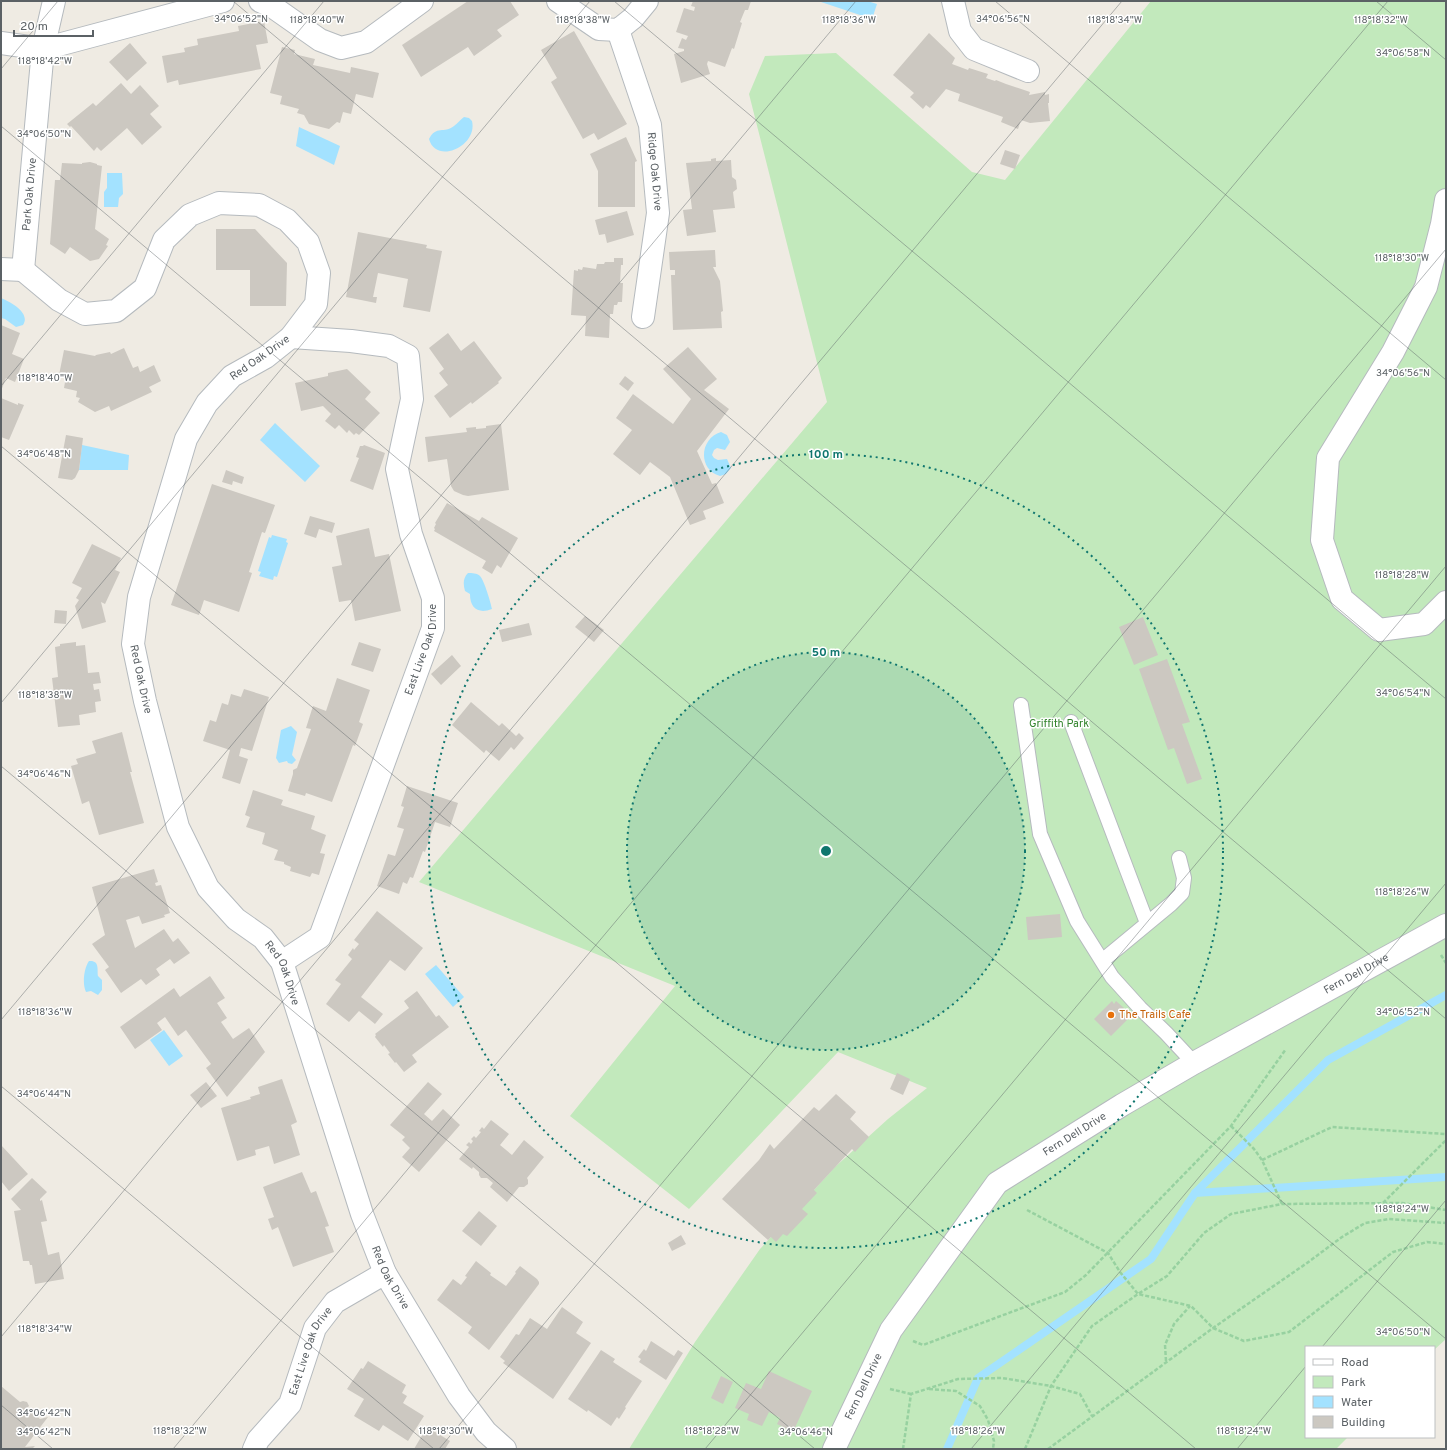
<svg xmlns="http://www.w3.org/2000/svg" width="1447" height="1450" font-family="Overpass,sans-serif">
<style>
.green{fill:#c2e9bc}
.water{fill:#a3e2ff}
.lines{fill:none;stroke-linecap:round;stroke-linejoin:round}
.stream{stroke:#a3e2ff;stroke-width:8}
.building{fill:#ccc8c1}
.service-casing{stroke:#b5babe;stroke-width:16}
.minor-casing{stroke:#b5babe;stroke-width:24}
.path{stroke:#97d1a0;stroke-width:2.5;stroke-dasharray:4 2;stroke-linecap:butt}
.service{stroke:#fff;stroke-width:14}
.minor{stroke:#fff;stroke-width:22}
.ticks{fill:none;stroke:#5b6165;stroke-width:1;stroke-opacity:0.45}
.ring{fill:none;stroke:#0f766e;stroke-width:2;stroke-dasharray:2 4}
.food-dot{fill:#e8710a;stroke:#fff;stroke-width:1.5}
.labels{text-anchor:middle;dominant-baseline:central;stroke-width:3;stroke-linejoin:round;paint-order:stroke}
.street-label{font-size:11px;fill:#5b6165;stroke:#fff}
.park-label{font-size:11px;fill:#32832c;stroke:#fff}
.food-label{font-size:11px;fill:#c56008;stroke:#fff;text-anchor:start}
.ticks-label{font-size:10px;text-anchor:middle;fill:#5b6165;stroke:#fff;stroke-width:3;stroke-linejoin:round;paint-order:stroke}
.centre{fill:#0f766e;stroke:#fff;stroke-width:2}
.ring-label{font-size:12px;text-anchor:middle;font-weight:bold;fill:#0f766e;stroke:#fff;stroke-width:3;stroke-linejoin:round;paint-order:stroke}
</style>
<rect width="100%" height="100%" fill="#efebe3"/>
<path class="green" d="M 1151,1 L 1446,1 L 1446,1339 L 1434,1350 L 1434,1347 L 1306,1347 L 1306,1437 L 1348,1437 L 1336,1449 L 629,1449 L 695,1342 L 760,1249 L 835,1167 L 888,1119 L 927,1088 L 838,1052 L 689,1209 L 570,1116 L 675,986 L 419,882 L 827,402 L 749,94 L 765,56 L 836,53 L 972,172 L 1005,180 Z"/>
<path class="water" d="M 818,1 L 867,1 L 877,4 L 872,19 Z
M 464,117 L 469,118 L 472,121 C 478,146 436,165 429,139 C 436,125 444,134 454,126 C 458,123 460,120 464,117 Z
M 299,127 L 340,146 L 334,165 L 296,146 Z
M 107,173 L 122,173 L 123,194 L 119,198 L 118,207 L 104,207 L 104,192 L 107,188 Z
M 1,298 C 11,302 31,313 23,325 L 16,327 L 5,319 L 1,318 Z
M 275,423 L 320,466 L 305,482 L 260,440 Z
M 721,432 L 727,435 L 730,442 L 725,450 L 717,448 L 714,450 L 712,455 L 714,458 L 718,460 L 727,459 L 731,468 L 726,474 L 720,476 C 697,469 700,438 721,432 Z
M 82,445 L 129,455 L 128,470 L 79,470 Z
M 272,535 L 287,539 L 286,542 L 288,543 L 277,577 L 274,576 L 273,580 L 259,576 L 261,572 L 258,571 L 269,537 L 271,538 Z
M 468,573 C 472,573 477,573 480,576 C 484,580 491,603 492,609 C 479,614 470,609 470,594 L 465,591 C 463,584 463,578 468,573 Z
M 291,726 L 297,732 L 292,755 L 296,760 L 292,764 L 288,763 L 287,761 L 279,763 L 276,758 L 281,730 Z
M 89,961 C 100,960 97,970 98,976 L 102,980 L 102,990 L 98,995 L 91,991 L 86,992 C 82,984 84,968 89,961 Z
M 436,965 L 464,997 L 453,1007 L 425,974 Z
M 164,1030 L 183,1056 L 169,1066 L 150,1040 Z"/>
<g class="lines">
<path class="stream" d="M 1195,1193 L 1446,1177
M 947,1449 L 978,1378 L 1151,1259 L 1195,1193 L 1328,1060 L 1446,995"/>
</g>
<path class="building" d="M 468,1 L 510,1 L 519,15 L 497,30 L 502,36 L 474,56 L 468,47 L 421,77 L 402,45 Z
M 693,1 L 751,1 L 748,10 L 745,10 L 740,22 L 742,23 L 734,49 L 732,48 L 725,67 L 708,61 L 707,64 L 710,74 L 681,83 L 674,54 L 684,51 L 684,49 L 678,48 L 682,38 L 686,40 L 688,36 L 676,32 L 684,8 L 694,11 L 695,7 L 691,6 Z
M 264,21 L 268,43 L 256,45 L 261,69 L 179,85 L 178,80 L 167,83 L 162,56 L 185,52 L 184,48 L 198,45 L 197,39 L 239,31 L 238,26 Z
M 574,31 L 627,124 L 598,140 L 594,133 L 583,139 L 551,82 L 557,78 L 541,50 Z
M 929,33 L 955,58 L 952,64 L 968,70 L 969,68 L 988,74 L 986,78 L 995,81 L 996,80 L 1006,84 L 1030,92 L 1029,95 L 1045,92 L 1045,95 L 1049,94 L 1049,103 L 1048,103 L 1050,121 L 1030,123 L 1021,120 L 1018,129 L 1001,122 L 1003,117 L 958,101 L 960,94 L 946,89 L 930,108 L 926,105 L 923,109 L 910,97 L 914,93 L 893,75 Z
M 130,43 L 147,63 L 127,81 L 109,62 Z
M 282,47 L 295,50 L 294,54 L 315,59 L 313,65 L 350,73 L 351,67 L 379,73 L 373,98 L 356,94 L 351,114 L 343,112 L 340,123 L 337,122 L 329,129 L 309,124 L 304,115 L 297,113 L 299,109 L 280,104 L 282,96 L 270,93 Z
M 121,83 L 131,94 L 140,85 L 159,106 L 150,114 L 162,127 L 142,145 L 127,128 L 101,151 L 97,147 L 94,151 L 71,126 L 70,127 L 67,124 L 93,103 L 96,106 Z
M 626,137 L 637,161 L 635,162 L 635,207 L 598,207 L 598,171 L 590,154 Z
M 1005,150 L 1020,155 L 1015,169 L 1000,164 Z
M 716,158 L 716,161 L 731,160 L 732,177 L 736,180 L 737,189 L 733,192 L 735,208 L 713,210 L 716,232 L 687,236 L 683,210 L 692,209 L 686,163 L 711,161 L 711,159 Z
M 90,162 L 97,164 L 97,165 L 102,166 L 95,229 L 109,239 L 106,245 L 108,246 L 99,259 L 90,261 L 70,247 L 65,254 L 50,244 L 55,180 L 60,180 L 62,163 L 82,164 L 82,163 Z
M 627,211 L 634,235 L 607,243 L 605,234 L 599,235 L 595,220 Z
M 216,229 L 255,229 L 287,263 L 286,306 L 250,306 L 250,270 L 216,270 Z
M 358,232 L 427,245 L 426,248 L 442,251 L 430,312 L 403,307 L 408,279 L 378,273 L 373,297 L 377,297 L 376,303 L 346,297 Z
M 715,250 L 716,267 L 713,267 L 720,281 L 723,311 L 721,312 L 722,328 L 673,330 L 671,275 L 675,275 L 675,270 L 670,270 L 669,252 Z
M 614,258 L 623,258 L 623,265 L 621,265 L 620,283 L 623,283 L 622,302 L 618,302 L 617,305 L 614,305 L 613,314 L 610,314 L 609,338 L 585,336 L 586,316 L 571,315 L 574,270 L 578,271 L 578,269 L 582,270 L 583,267 L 596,269 L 597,264 L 604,264 L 605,262 L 614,262 Z
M 1,325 L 20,333 L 12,354 L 24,359 L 15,382 L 6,378 L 1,391 Z
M 448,333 L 461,351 L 474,341 L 502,378 L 498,382 L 499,383 L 472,404 L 471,402 L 450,418 L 434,396 L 448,385 L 439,373 L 444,369 L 429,348 Z
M 688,347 L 717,379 L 704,390 L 729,409 L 697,451 L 712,484 L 716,483 L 724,503 L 703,511 L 706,519 L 690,525 L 670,477 L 650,462 L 640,475 L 613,454 L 632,430 L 616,418 L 633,394 L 673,424 L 691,399 L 663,369 Z
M 124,348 L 133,368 L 138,366 L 140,372 L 154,365 L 161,381 L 149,387 L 152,392 L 111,411 L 109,406 L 95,412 L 78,402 L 80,398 L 76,397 L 77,391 L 64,388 L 66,376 L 59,375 L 64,350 L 95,356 L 96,355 L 110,352 L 111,354 Z
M 347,369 L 371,392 L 365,399 L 380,413 L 359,435 L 356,433 L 354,435 L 349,430 L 347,433 L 339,425 L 335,429 L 325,421 L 331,414 L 323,406 L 301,411 L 295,383 L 328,376 L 328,373 Z
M 625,376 L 634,383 L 628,391 L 619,384 Z
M 1,398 L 18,405 L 18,403 L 24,405 L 9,440 L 1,437 Z
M 501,424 L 509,490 L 468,496 L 463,495 L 454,491 L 451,486 L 447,459 L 428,462 L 425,437 L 467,432 L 466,428 L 476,427 L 476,429 L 486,428 L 486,426 Z
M 66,435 L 83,438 L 79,470 L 75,478 L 72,480 L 58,478 Z
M 364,445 L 385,453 L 373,490 L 350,481 L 359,458 L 356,457 L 360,446 L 363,446 Z
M 226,470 L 244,477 L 242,484 L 233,481 L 232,485 L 222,482 Z
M 212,484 L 275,505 L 265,533 L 262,532 L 249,572 L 252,573 L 239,612 L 204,600 L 199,615 L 171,605 Z
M 447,503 L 479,521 L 482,517 L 518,538 L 501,568 L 497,565 L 492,574 L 482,568 L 486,561 L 434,531 L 435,529 L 434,528 L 436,524 L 435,523 Z
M 310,516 L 335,523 L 332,533 L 319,529 L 316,538 L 304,534 Z
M 369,528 L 375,557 L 389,554 L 401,611 L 355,621 L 351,600 L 339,602 L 332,567 L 342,565 L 336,536 Z
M 92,544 L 121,558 L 115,570 L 120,572 L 105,604 L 101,602 L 106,622 L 82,629 L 75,606 L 79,600 L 76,598 L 82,588 L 72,583 Z
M 55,610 L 67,611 L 66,624 L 54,623 Z
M 585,616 L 604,630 L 594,642 L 575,627 Z
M 1143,617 L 1158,655 L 1134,665 L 1119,627 Z
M 529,623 L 532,635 L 502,642 L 499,630 Z
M 76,642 L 76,646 L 85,645 L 88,673 L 99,672 L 101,683 L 93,684 L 94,690 L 99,689 L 101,701 L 95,702 L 96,712 L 79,715 L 80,725 L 58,727 L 52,678 L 58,677 L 55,647 L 60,646 L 60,644 Z
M 359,642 L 381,649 L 373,672 L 351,665 Z
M 452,655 L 461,666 L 441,685 L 431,674 Z
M 1167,659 L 1190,722 L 1182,724 L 1202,779 L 1187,784 L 1174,748 L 1168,750 L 1139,669 Z
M 337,678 L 370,690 L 359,722 L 363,724 L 355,746 L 353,745 L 332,802 L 306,793 L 305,796 L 288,791 L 293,774 L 293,770 L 297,768 L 311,729 L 306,728 L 313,706 L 326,711 Z
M 244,689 L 269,697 L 252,751 L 241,748 L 239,756 L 248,759 L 240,784 L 222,778 L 230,750 L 203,741 L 210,720 L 216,722 L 222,703 L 228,705 L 231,694 L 241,697 Z
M 471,702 L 499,726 L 502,723 L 516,736 L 519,733 L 524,738 L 514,750 L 511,747 L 499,761 L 486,750 L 484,753 L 452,725 Z
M 122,732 L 132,772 L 130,772 L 144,823 L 99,835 L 89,801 L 82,804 L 71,766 L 78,764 L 76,759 L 96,753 L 92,741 Z
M 407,786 L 458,803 L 450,827 L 435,822 L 425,852 L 423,851 L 413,878 L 410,877 L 407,884 L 403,882 L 399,894 L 377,886 L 388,854 L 395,856 L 404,829 L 397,827 L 404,807 L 401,806 Z
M 253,790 L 283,800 L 281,805 L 315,816 L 311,829 L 326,835 L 320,853 L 325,854 L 319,875 L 312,873 L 310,877 L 290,871 L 291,867 L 284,864 L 284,862 L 274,860 L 278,850 L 262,844 L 265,833 L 246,827 L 250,817 L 245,815 Z
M 154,869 L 158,882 L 155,883 L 156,886 L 161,885 L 170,913 L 164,915 L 165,917 L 142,924 L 139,916 L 126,920 L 135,948 L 164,929 L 173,942 L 178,938 L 190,953 L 174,964 L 170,959 L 156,969 L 160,975 L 146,985 L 141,979 L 121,993 L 105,970 L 109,967 L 92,944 L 105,935 L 92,887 Z
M 377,911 L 423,948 L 405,971 L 390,960 L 361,997 L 383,1014 L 375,1024 L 359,1011 L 349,1022 L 326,1004 L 341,984 L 335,980 L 352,959 L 348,955 L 353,948 L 354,950 L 359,944 L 354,940 Z
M 1060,914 L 1062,937 L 1028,940 L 1026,917 Z
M 210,976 L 225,998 L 217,1003 L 227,1018 L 221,1022 L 233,1039 L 249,1028 L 265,1052 L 227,1097 L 206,1068 L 211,1064 L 186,1030 L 178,1036 L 165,1017 L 157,1023 L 162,1030 L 135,1049 L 120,1027 L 174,988 L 180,997 Z
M 417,991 L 436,1017 L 439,1015 L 449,1027 L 412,1055 L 417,1062 L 404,1072 L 396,1062 L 395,1063 L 388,1054 L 390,1053 L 384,1045 L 383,1047 L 375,1037 L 376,1035 L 375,1034 L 409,1008 L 404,1001 Z
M 1112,1001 L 1114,1004 L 1116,1001 L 1124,1008 L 1121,1012 L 1128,1019 L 1111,1036 L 1094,1019 Z
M 897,1073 L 910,1079 L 903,1095 L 890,1089 Z
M 282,1079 L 297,1122 L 291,1125 L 300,1155 L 274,1164 L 269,1146 L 255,1150 L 256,1155 L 237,1161 L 221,1108 L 251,1099 L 250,1097 L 260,1094 L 258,1087 Z
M 206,1082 L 217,1096 L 201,1108 L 190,1095 Z
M 428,1082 L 442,1094 L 424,1114 L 432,1121 L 443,1109 L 460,1125 L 419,1172 L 402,1157 L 410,1148 L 402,1140 L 405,1137 L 390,1125 Z
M 836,1094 L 856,1112 L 850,1119 L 869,1137 L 855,1152 L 852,1149 L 814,1190 L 817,1193 L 802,1209 L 808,1214 L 787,1236 L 783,1234 L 776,1242 L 771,1237 L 768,1240 L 722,1199 L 759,1160 L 770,1144 L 774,1149 L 814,1107 L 819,1111 Z
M 491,1120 L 509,1134 L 500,1145 L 512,1155 L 524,1140 L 544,1157 L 527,1178 L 528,1180 L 528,1184 L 524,1187 L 519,1187 L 507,1202 L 490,1187 L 493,1183 L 487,1178 L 481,1178 L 479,1175 L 479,1172 L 473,1167 L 472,1169 L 459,1159 L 469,1147 L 466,1145 L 469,1142 L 471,1144 L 473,1141 L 471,1139 L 474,1136 L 476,1138 L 481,1132 L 479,1131 L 482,1127 L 484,1129 Z
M 1,1145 L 28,1174 L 9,1191 L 1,1181 Z
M 302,1172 L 311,1193 L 316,1191 L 329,1226 L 325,1227 L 334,1252 L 293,1267 L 278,1227 L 272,1230 L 268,1219 L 274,1217 L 263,1187 Z
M 32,1178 L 47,1192 L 40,1199 L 40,1201 L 42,1200 L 47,1221 L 41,1222 L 48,1255 L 59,1252 L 64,1279 L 35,1284 L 32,1265 L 30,1265 L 29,1261 L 23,1261 L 14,1211 L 21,1210 L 11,1199 Z
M 479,1211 L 497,1226 L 481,1246 L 462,1231 Z
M 681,1235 L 686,1244 L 672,1251 L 668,1243 Z
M 476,1261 L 491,1273 L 490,1275 L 506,1286 L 516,1273 L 515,1272 L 520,1266 L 537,1279 L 539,1282 L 539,1284 L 489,1350 L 468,1333 L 472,1327 L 437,1300 L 453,1279 L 461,1285 L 467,1277 L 465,1276 Z
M 562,1307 L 583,1322 L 576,1333 L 591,1343 L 553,1399 L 503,1363 L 505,1361 L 500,1357 L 516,1334 L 519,1335 L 530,1318 L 547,1329 Z
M 651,1341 L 674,1356 L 678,1350 L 683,1353 L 666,1380 L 639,1362 L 641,1359 L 638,1357 L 644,1349 L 646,1351 Z
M 601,1350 L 615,1359 L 613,1362 L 642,1381 L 625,1407 L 626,1408 L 619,1419 L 617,1417 L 611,1426 L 588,1410 L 587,1412 L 568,1399 Z
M 368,1361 L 406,1385 L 402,1393 L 407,1396 L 403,1403 L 424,1416 L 408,1441 L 383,1425 L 379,1431 L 354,1416 L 364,1399 L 347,1389 L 361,1368 L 363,1369 Z
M 769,1371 L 812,1391 L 793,1432 L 777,1424 L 780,1418 L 769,1412 L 762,1426 L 747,1420 L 749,1414 L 735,1408 L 746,1383 L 761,1389 Z
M 721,1376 L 733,1382 L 723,1404 L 711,1398 Z
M 1,1386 L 20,1402 L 23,1401 L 27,1402 L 29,1406 L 27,1408 L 40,1419 L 48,1417 L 25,1447 L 35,1446 L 32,1449 L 1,1449 Z
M 427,1427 L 450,1441 L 445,1449 L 414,1449 Z"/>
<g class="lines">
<defs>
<path id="service" d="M 1021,705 L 1040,834 L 1077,921 L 1112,977 L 1140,1008 L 1166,1033 L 1194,1063
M 1071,722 L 1147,923
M 1102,961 L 1171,904 L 1182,893 L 1184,878 L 1179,858"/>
<g id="minor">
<path d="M 260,1 L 273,7 L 320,40 L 341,48 L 366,42 L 422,1"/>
<path d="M 558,1 L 599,29 L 618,30 L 633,18 L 647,1"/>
<path d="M 953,1 L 960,31 L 974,49 L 1028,71"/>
<path id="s1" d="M 618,30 L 650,125 L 658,213 L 643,317"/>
<path d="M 1,43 L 43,49 L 223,1"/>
<path d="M 1446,200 L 1442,224 L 1426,287 L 1393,352 L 1328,458 L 1322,540 L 1342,599 L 1379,630 L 1424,624 L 1446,602"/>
<path d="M 1,269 L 23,270"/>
<path id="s2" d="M 23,270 L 59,300 L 85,314 L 116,311 L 145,288 L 164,240 L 190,215 L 219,203 L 259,205 L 287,220 L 308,242 L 319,273 L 316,304 L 291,337 L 266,357 L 232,376 L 207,403 L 186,439 L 139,597 L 133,644 L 145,701 L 178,827 L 208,888 L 236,919 L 263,938 L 282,962 L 362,1214 L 385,1273 L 459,1396 L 486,1432 L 505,1449"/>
<path id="s3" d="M 23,270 L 43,49 L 54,1"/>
<path id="s4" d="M 282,962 L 320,937 L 433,628 L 433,598 L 411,534 L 397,469 L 412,399 L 408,356 L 389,346 L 351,341 L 291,337"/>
<path id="s5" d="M 254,1449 L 258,1440 L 290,1404 L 315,1328 L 335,1302 L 385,1273"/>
<path id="s6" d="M 834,1449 L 891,1330 L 997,1183 L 1122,1105 L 1194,1063 L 1446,925"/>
</g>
</defs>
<use href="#service" class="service-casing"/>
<use href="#minor" class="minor-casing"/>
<path class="path" d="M 1441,955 L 1446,963
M 1231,1126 L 1254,1149 L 1262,1160 L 1282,1204
M 1262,1160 L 1332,1127 L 1446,1134
M 1383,1203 L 1446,1140
M 1027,1210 L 1108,1253 L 1120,1272 L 1138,1294 L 1191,1306 L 1213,1328 L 1244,1341 L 1289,1332 L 1393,1252 L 1427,1242 L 1446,1244
M 913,1341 L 923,1345 L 1065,1292 L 1086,1275 L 1231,1126 L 1286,1049
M 1166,1361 L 1165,1345 L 1174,1324 L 1190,1306
M 890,1389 L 911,1394
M 929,1389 L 956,1391 L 980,1406 L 988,1420 L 994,1441 L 993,1449
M 903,1449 L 911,1394 L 958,1379 L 1002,1378 L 1051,1386 L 1080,1394 L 1092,1416
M 1025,1449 L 1051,1386 L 1092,1326 L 1138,1294 L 1167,1276 L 1204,1233 L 1231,1214 L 1282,1204 L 1402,1203 L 1446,1210
M 1048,1449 L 1213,1328 L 1307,1263 L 1342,1237 L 1365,1223 L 1389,1219 L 1446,1223"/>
<use href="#service" class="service"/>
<use href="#minor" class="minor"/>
</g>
<path class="ticks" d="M 233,1 L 1446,1019M 614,1 L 1446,699M 995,1 L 1446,380M 1376,1 L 1446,60M 1,69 L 58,1M 1,126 L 1446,1339M 1,386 L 324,1M 1,446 L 1196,1449M 1,703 L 590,1M 1,766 L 815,1449M 1,1020 L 856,1M 1,1086 L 434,1449M 1,1337 L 1122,1M 1322,1347 L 1446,1200M 1,1405 L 53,1449M 173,1449 L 1388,1M 439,1449 L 1446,249M 705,1449 L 1446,566M 971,1449 L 1446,883M 1237,1449 L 1306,1366"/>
<circle cx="826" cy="851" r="199" fill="#0f766e" fill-opacity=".12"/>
<g class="ring">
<circle cx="826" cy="851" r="199"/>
<circle cx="826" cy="851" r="397"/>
</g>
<circle class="food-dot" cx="1111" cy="1015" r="4"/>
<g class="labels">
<g class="street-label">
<text stroke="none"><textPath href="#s1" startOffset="147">Ridge Oak Drive</textPath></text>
<text stroke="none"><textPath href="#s3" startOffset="76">Park Oak Drive</textPath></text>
<text transform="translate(260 358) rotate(-35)">Red Oak Drive</text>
<text stroke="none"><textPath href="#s4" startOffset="351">East Live Oak Drive</textPath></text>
<text stroke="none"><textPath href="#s2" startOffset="869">Red Oak Drive</textPath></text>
<text stroke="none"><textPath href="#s2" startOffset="1205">Red Oak Drive</textPath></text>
<text stroke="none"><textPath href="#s6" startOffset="729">Fern Dell Drive</textPath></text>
<text stroke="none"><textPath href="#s6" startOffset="405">Fern Dell Drive</textPath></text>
<text stroke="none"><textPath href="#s2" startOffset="1529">Red Oak Drive</textPath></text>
<text stroke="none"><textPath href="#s5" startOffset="115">East Live Oak Drive</textPath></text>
<text stroke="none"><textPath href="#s6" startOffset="69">Fern Dell Drive</textPath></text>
</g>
<g class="park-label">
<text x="1059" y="724">Griffith Park</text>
</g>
<g class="food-label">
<text x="1119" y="1015">The Trails Cafe</text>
</g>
</g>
<g class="ticks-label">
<text x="241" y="22">34°06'52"N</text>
<text x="1003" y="22">34°06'56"N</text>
<text x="317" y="23">118°18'40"W</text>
<text x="583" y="23">118°18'38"W</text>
<text x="849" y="23">118°18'36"W</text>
<text x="1115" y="23">118°18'34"W</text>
<text x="1381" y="23">118°18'32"W</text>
<text x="1403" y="56">34°06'58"N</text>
<text x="45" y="64">118°18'42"W</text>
<text x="44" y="137">34°06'50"N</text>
<text x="1402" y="261">118°18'30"W</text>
<text x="1403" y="376">34°06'56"N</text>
<text x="45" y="381">118°18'40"W</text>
<text x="44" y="457">34°06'48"N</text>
<text x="1402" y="578">118°18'28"W</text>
<text x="1403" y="696">34°06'54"N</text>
<text x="45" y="698">118°18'38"W</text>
<text x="44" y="777">34°06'46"N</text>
<text x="1402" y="895">118°18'26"W</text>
<text x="45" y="1015">118°18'36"W</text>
<text x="1403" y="1015">34°06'52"N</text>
<text x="44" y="1097">34°06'44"N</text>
<text x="1402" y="1212">118°18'24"W</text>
<text x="45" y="1332">118°18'34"W</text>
<text x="1403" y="1335">34°06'50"N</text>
<text x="44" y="1416">34°06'42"N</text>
<text x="180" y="1434">118°18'32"W</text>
<text x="446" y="1434">118°18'30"W</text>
<text x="712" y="1434">118°18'28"W</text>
<text x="978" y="1434">118°18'26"W</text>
<text x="1244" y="1434">118°18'24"W</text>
<text x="44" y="1435">34°06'42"N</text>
<text x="806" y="1435">34°06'46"N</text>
</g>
<circle cx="826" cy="851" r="6" class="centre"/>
<g class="ring-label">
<text x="826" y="458">100 m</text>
<text x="826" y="656">50 m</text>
</g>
<rect width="1447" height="1450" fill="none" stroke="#5b6165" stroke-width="4"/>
<rect x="1305" y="1346" width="130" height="92" fill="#ffffff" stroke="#bdc0c1"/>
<rect x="1313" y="1359" width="20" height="6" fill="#ffffff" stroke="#bdc0c1"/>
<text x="1341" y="1366" font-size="12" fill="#5b6165">Road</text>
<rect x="1313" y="1376" width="20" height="12" fill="#c2e9bc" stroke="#bdc0c1"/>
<text x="1341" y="1386" font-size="12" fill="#5b6165">Park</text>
<rect x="1313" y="1396" width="20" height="12" fill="#a3e2ff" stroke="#bdc0c1"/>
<text x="1341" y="1406" font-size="12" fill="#5b6165">Water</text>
<rect x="1313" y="1416" width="20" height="12" fill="#ccc8c1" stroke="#bdc0c1"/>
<text x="1341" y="1426" font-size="12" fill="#5b6165">Building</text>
<path d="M14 30v6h79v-6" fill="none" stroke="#5b6165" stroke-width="2"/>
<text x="20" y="30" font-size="12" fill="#5b6165" stroke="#ffffff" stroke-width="3" paint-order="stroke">20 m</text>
</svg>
